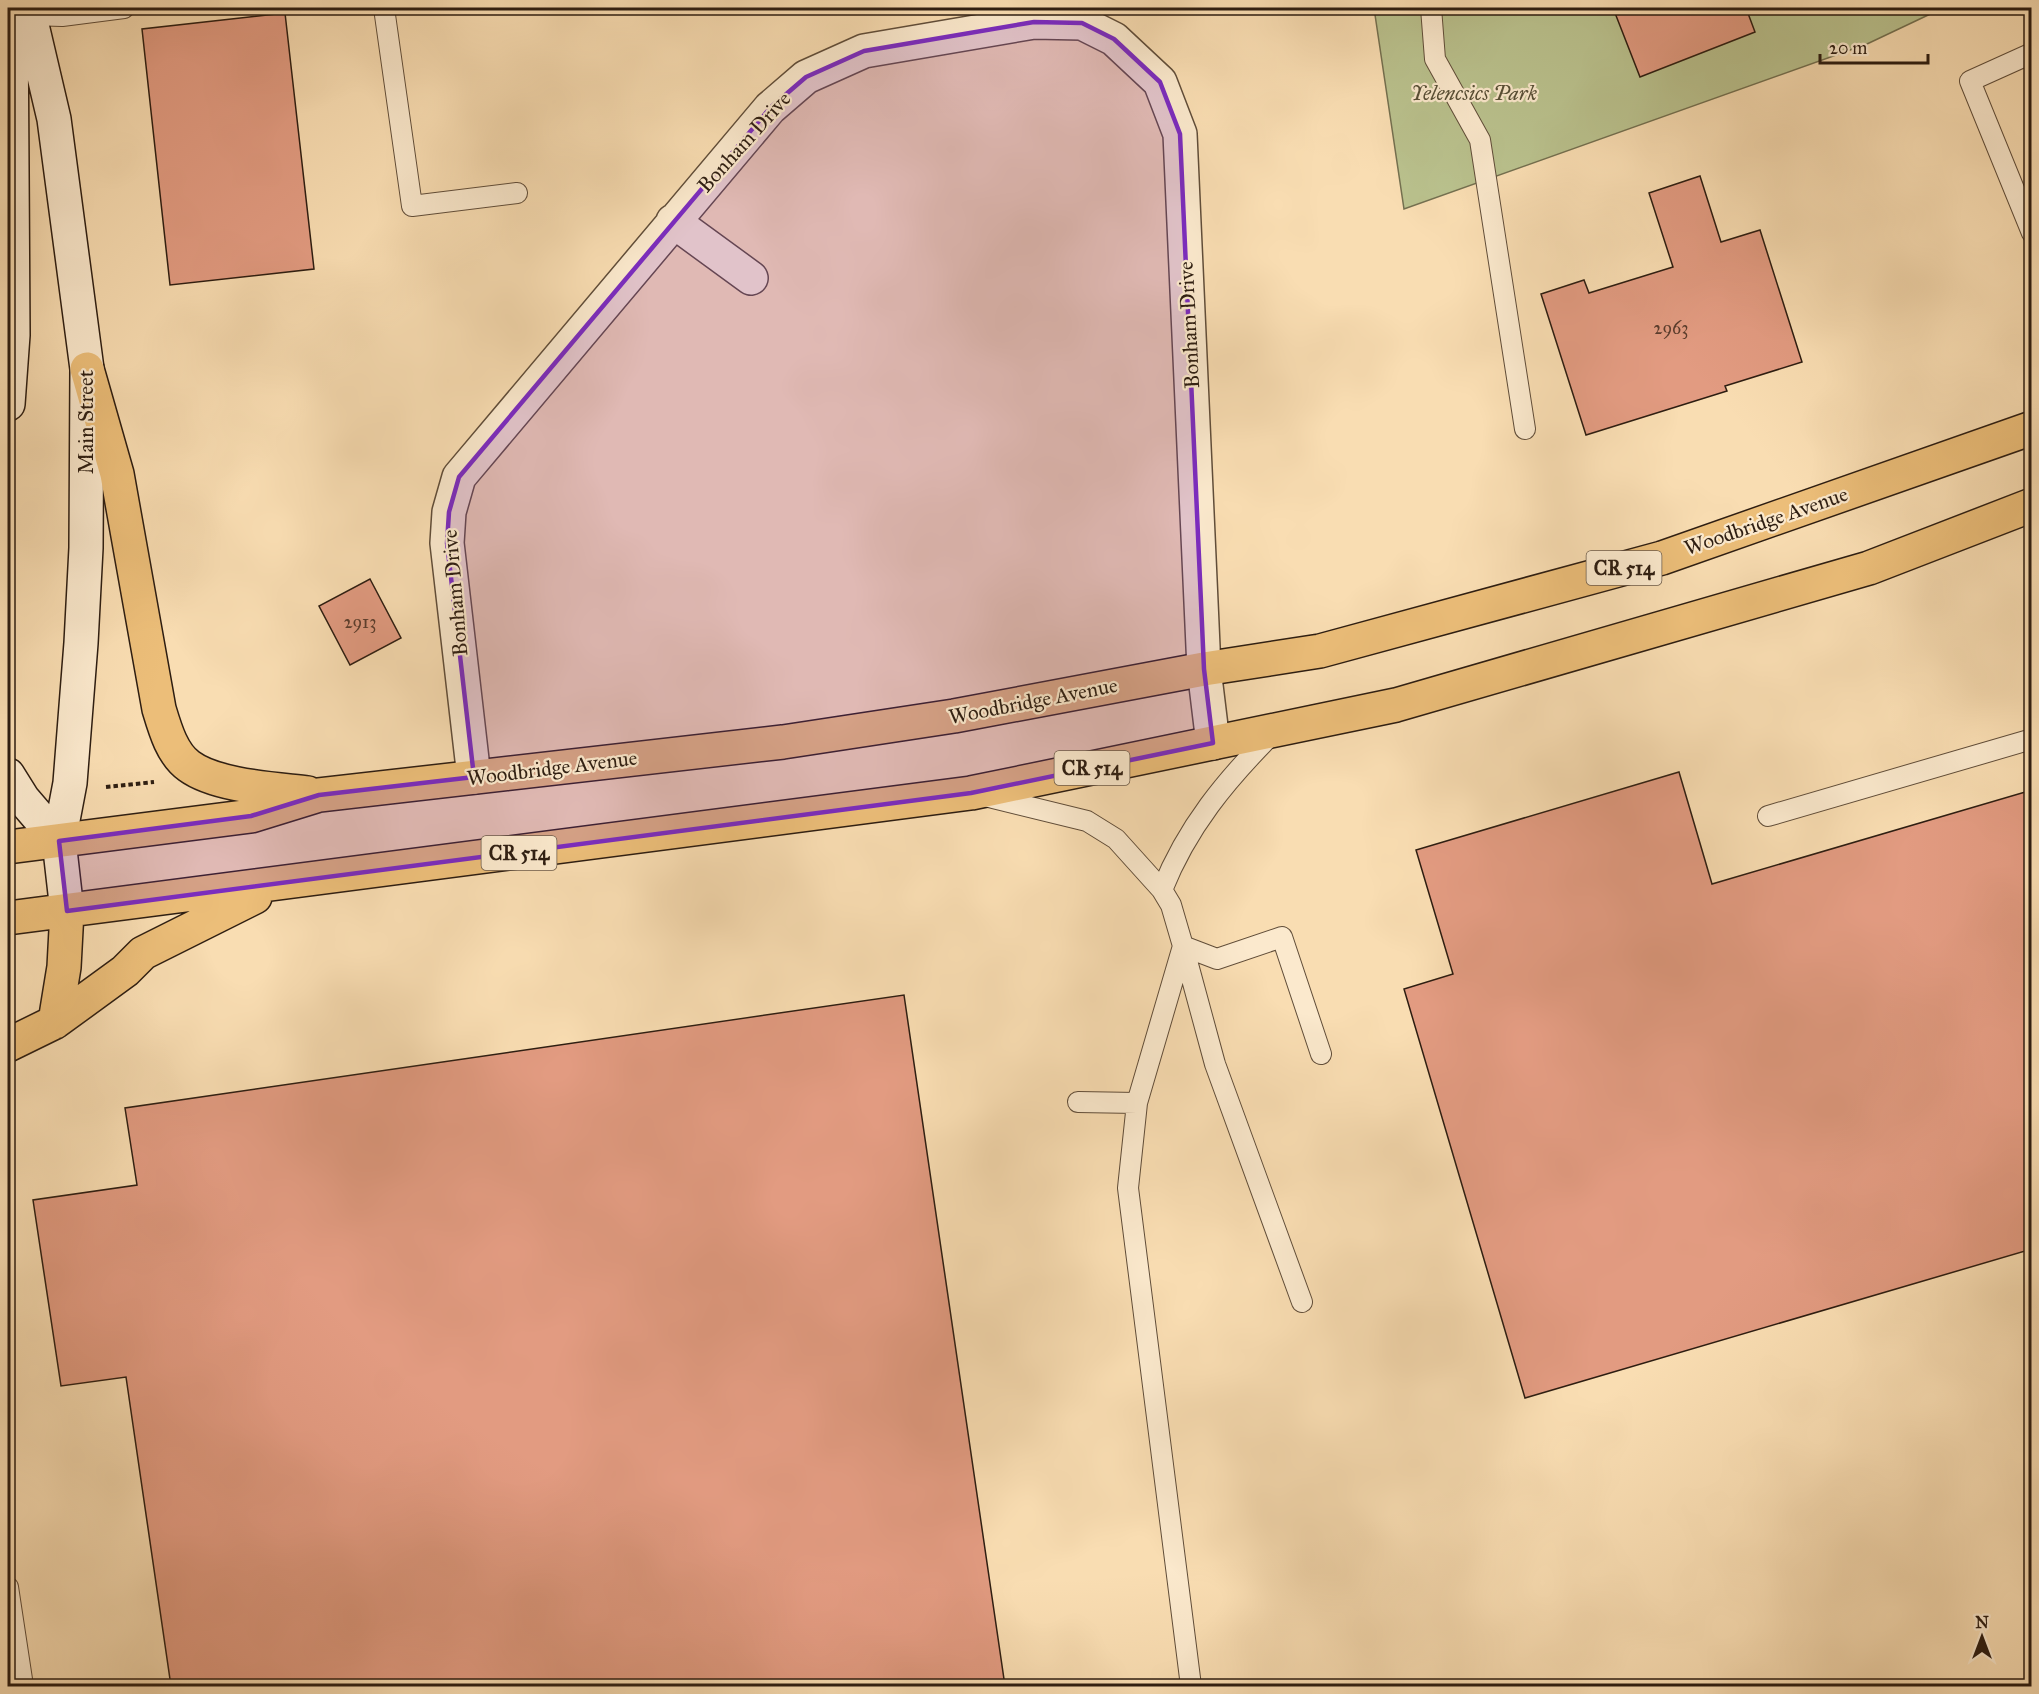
<svg xmlns="http://www.w3.org/2000/svg" width="2039" height="1694" font-family="'IM FELL Great Primer',serif">
<style>
.green{fill:#bac28e;stroke:#747050;stroke-width:1.5}
.building{fill:#e29b81;stroke:#2d1d11;stroke-width:1.5}
.lines{fill:none;stroke-linecap:round;stroke-linejoin:round}
.lane-casing{stroke:#604d39;stroke-width:22}
.street-casing{stroke:#604d39;stroke-width:36}
.secondary-casing{stroke:#2d1d11;stroke-width:36}
.primary-casing{stroke:#2d1d11;stroke-width:36}
.path{stroke:#2d1d11;stroke-width:4;stroke-dasharray:4.5 3;stroke-linecap:butt}
.lane{stroke:#fbe9cd;stroke-width:20}
.street{stroke:#fbe9cd;stroke-width:33}
.secondary{stroke:#fbe9cd;stroke-width:33}
.primary{stroke:#ecbe79;stroke-width:33}
.marked{fill:#7b2cbf;fill-opacity:0.2;stroke:#7b2cbf;stroke-width:4.5;stroke-linejoin:round}
.labels{text-anchor:middle;dominant-baseline:central;stroke-width:4.5;stroke-linejoin:round;paint-order:stroke}
.number-label{font-size:18px;fill:#5a3c2d}
.shield{fill:#fbe9cd;stroke:#6b5a49;stroke-width:1.5}
.shield-label{font-size:20px;font-weight:bold;fill:#2d1d11}
.park-label{font-size:21px;font-style:italic;fill:#574f36;stroke:#fbe9cd}
.street-label{font-size:21px;fill:#2d1d11;stroke:#fbe9cd}
</style>
<rect width="100%" height="100%" fill="#f9ddb2"/>
<filter id="stains"><feTurbulence type="fractalNoise" baseFrequency=".00333" numOctaves="4"/><feColorMatrix values="0 0 0 0 .2 0 0 0 0 .09 0 0 0 0 .02 0 0 0 .5 -.17"/></filter>
<radialGradient id="worn" r=".72"><stop offset=".6" stop-color="#630" stop-opacity="0"/><stop offset="1" stop-color="#630" stop-opacity=".3"/></radialGradient>
<path class="green" d="M 1374,8 L 1943,8 L 1867,44 L 1404,209 Z"/>
<path class="building" d="M 1629,8 L 1746,8 L 1755,32 L 1640,77 L 1615,13 Z
M 285,13 L 314,269 L 170,285 L 142,29 Z
M 1700,176 L 1721,242 L 1760,230 L 1802,362 L 1725,386 L 1727,391 L 1586,435 L 1541,294 L 1584,280 L 1589,293 L 1673,267 L 1649,193 Z
M 370,579 L 401,638 L 350,665 L 319,606 Z
M 1679,772 L 1712,884 L 2032,790 L 2032,1249 L 1525,1398 L 1404,989 L 1453,974 L 1416,850 Z
M 904,995 L 1005,1686 L 171,1686 L 126,1377 L 61,1386 L 33,1200 L 137,1185 L 125,1108 Z"/>
<g class="lines">
<defs>
<path id="lane" d="M 384,8 L 412,206 L 517,193
M 1431,8 L 1435,59 L 1480,140 L 1525,429
M 29,15 L 62,16 L 124,8
M 2032,53 L 1970,81 L 2032,233
M 985,796 L 1087,821 L 1116,839 L 1162,890 L 1171,905 L 1183,946 L 1137,1103 L 1078,1102
M 1768,816 L 2032,739
M 1162,890 C 1187,827 1226,780 1274,732
M 1183,946 L 1215,1064 L 1302,1302
M 1183,946 L 1217,959 L 1282,937 L 1321,1054
M 1137,1103 L 1128,1188 L 1191,1686
M 8,1587 L 23,1686"/>
<path id="street" d="M 673,221 L 751,278
M 474,777 L 447,543 L 449,512 L 459,477 L 770,108 L 806,77 L 864,51 L 1034,22 L 1082,23 L 1114,39 L 1160,82 L 1180,134 L 1204,669 L 1213,743"/>
<path id="secondary" d="M 28,8 L 54,119 L 87,369 L 86,548 L 81,643 L 70,783 L 59,841 L 67,911
M 8,404 L 13,335 L 11,8
M 8,775 L 23,799 L 59,841"/>
<path id="primary" d="M 87,369 L 117,474 L 159,709 C 165,729 172,754 189,766 C 216,786 275,789 308,793
M 8,847 L 251,816 L 319,795 L 783,742 L 954,716 L 1204,669 L 1320,651 L 1662,558 L 2032,428
M 8,918 L 971,793 L 1396,705 L 1869,568 L 2032,505
M 55,1022 L 64,967 L 67,911
M 8,1045 L 55,1022 L 125,971 L 143,953 L 255,897"/>
</defs>
<use href="#lane" class="lane-casing"/>
<use href="#street" class="street-casing"/>
<use href="#secondary" class="secondary-casing"/>
<use href="#primary" class="primary-casing"/>
<path class="path" d="M 106,787 L 154,782"/>
<use href="#lane" class="lane"/>
<use href="#street" class="street"/>
<use href="#secondary" class="secondary"/>
<use href="#primary" class="primary"/>
</g>
<path class="marked" d="M 1034,22 L 1082,23 L 1114,39 L 1160,82 L 1180,134 L 1204,669 L 1213,743 L 971,793 L 67,911 L 59,841 L 251,816 L 319,795 L 474,777 L 447,543 L 449,512 L 459,477 L 770,108 L 806,77 L 864,51 Z"/>
<g class="labels">
<g class="number-label">
<text x="1671" y="328">2963</text>
<text x="360" y="622">2913</text>
</g>
<g class="shield">
<rect x="1586.5" y="551" width="75" height="34" rx="4.5"/>
<rect x="1054.5" y="751" width="75" height="34" rx="4.5"/>
<rect x="481.5" y="836" width="75" height="34" rx="4.5"/>
</g>
<g class="shield-label">
<text x="1624" y="568">CR 514</text>
<text x="1092" y="768">CR 514</text>
<text x="519" y="853">CR 514</text>
</g>
<g class="park-label">
<text x="1474" y="93">Yelencsics Park</text>
</g>
<g class="street-label">
<text transform="translate(744 142) rotate(-48)">Bonham Drive</text>
<text transform="translate(1189 325) rotate(-93)">Bonham Drive</text>
<text transform="translate(86 422) rotate(-90)">Main Street</text>
<text transform="translate(1766 521) rotate(-19)">Woodbridge Avenue</text>
<text transform="translate(455 593) rotate(-95)">Bonham Drive</text>
<text transform="translate(1033 701) rotate(-11)">Woodbridge Avenue</text>
<text transform="translate(552 768) rotate(-7)">Woodbridge Avenue</text>
</g>
</g>
<rect width="2039" height="1694" fill="none" stroke="#f9ddb2" stroke-width="30"/>
<rect x="9" y="9" width="2021" height="1676" fill="none" stroke="#2d1d11" stroke-width="3"/>
<rect x="15" y="15" width="2009" height="1664" fill="none" stroke="#2d1d11" stroke-width="1.5"/>
<g transform="translate(1982 1637)" stroke="#fbe9cd" stroke-width="4.5" paint-order="stroke">
<path d="M0-4.5L10 22L0 15L-10 22Z" fill="#2d1d11"/>
<text y="-9" font-size="16" font-weight="bold" text-anchor="middle" fill="#2d1d11">N</text>
</g>
<path d="M1820 54v9h108v-9" fill="none" stroke="#2d1d11" stroke-width="3"/>
<text x="1829" y="54" font-size="18" fill="#2d1d11" stroke="#fbe9cd" stroke-width="4.5" paint-order="stroke">20 m</text>
<rect width="100%" height="100%" filter="url(#stains)"/>
<rect width="100%" height="100%" fill="url(#worn)"/>
</svg>
